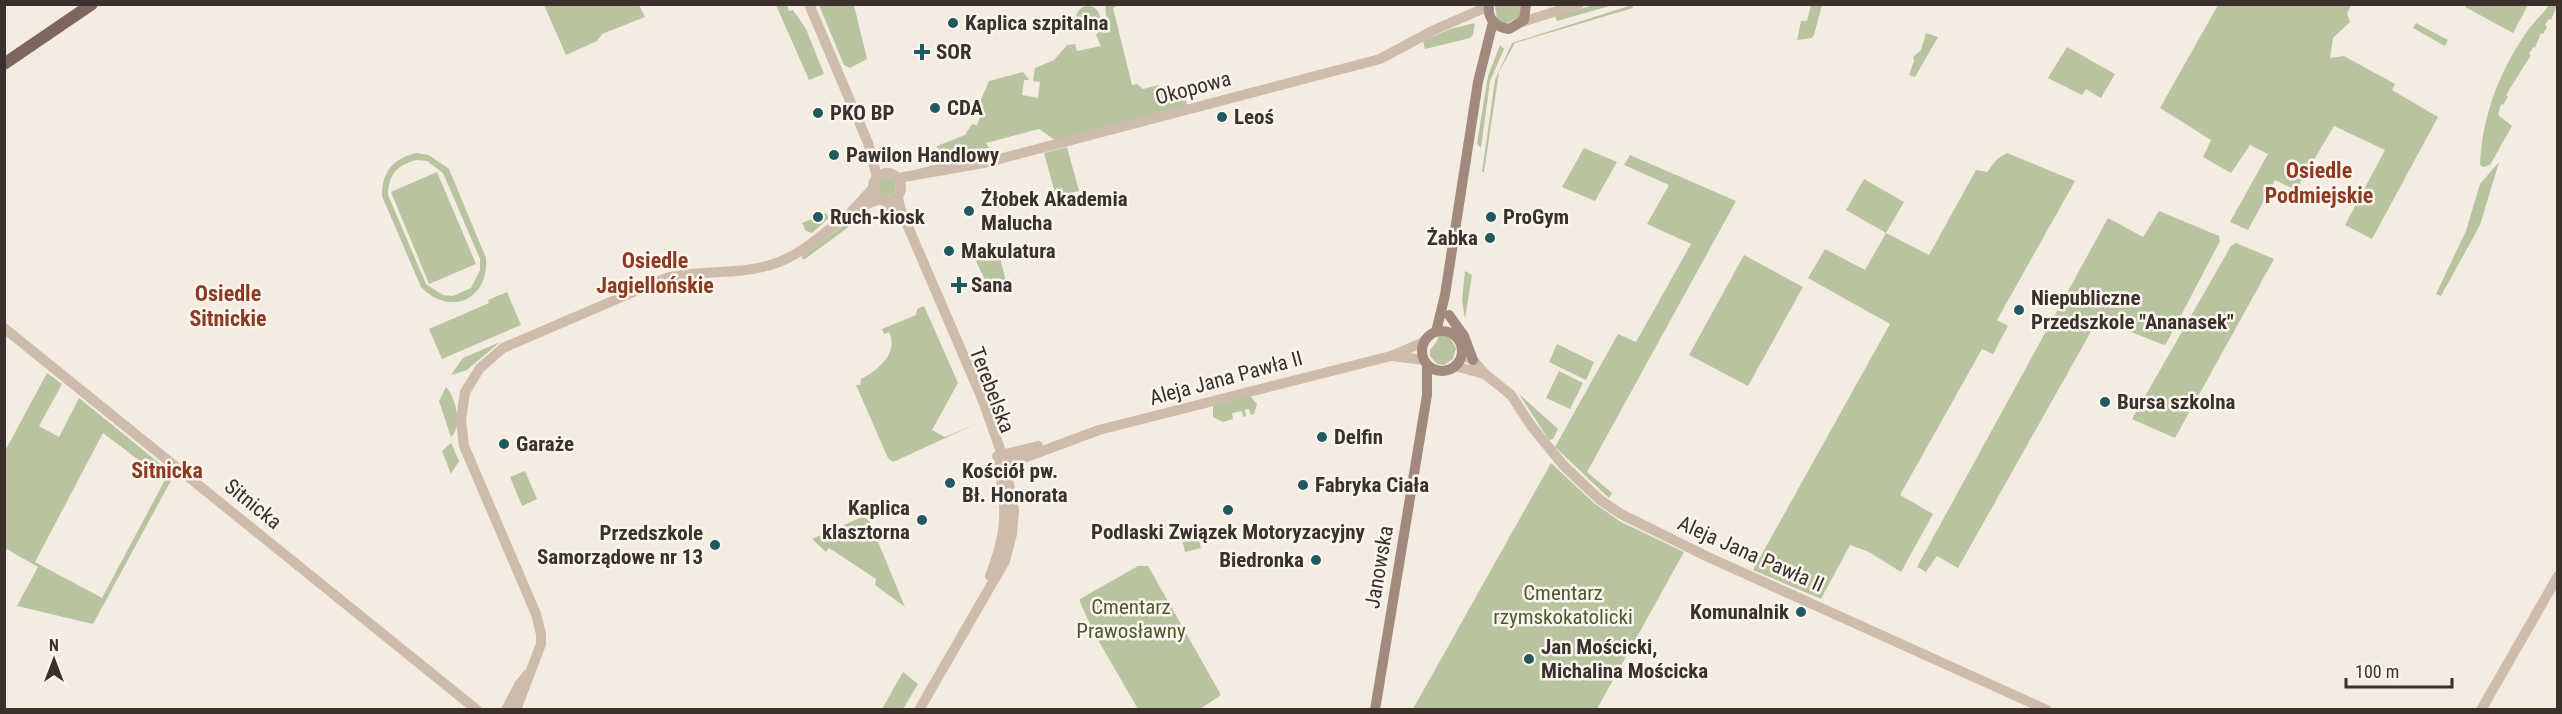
<svg xmlns="http://www.w3.org/2000/svg" width="2562" height="714" font-family="'Roboto Condensed',sans-serif">
<style>
.green{fill:#b8c4a0;fill-rule:evenodd}
.lines{fill:none;stroke-linecap:round;stroke-linejoin:round}
.tertiary{stroke:#cdbbac;stroke-width:10}
.secondary{stroke:#a18a7d;stroke-width:10}
.primary{stroke:#7d675c;stroke-width:12}
.poi-dot{fill:#1f5a5e;stroke:#fbf5ee;stroke-width:2}
.labels{text-anchor:middle;dominant-baseline:central;stroke-width:5;stroke-linejoin:round;paint-order:stroke}
.poi-label{font-size:21px;font-weight:bold;fill:#3b302b;stroke:#fbf5ee;text-anchor:start}
.street-label{font-size:21px;fill:#3b302b;stroke:#fbf5ee}
.park-label{font-size:21px;fill:#4a5a2e;stroke:#fbf5ee}
.neighbourhood-label{font-size:22px;font-weight:bold;fill:#8c3b22;stroke:#fbf5ee}
</style>
<rect width="100%" height="100%" fill="#f4ebe1"/>
<path class="green" d="M 2352,4 L 2347,13 L 2350,22 L 2333,38 L 2330,58 L 2344,56 L 2395,84 L 2392,90 L 2438,117 L 2372,239 L 2345,225 L 2385,150 L 2334,126 L 2296,190 L 2275,180 L 2248,230 L 2230,222 L 2268,154 L 2250,145 L 2231,173 L 2203,157 L 2211,140 L 2160,108 L 2218,5 Z
M 2467,4 L 2528,4 L 2528,5 L 2513,33 L 2465,7 Z
M 544,5 L 639,5 L 645,17 L 602,34 L 597,41 L 566,55 Z
M 776,5 L 787,5 L 789,11 L 793,10 L 806,29 L 824,74 L 809,80 Z
M 819,5 L 854,5 L 867,59 L 850,68 L 844,65 Z
M 1105,5 L 1118,5 L 1113,8 L 1132,85 L 1137,84 L 1143,89 L 1159,85 L 1162,95 L 1178,90 L 1178,86 L 1181,84 L 1187,105 L 1055,140 L 1039,129 L 986,143 L 989,148 L 983,150 L 978,161 L 904,173 L 941,163 L 937,146 L 965,135 L 972,124 L 977,125 L 982,111 L 977,109 L 989,81 L 1023,72 L 1029,80 L 1024,80 L 1022,95 L 1038,98 L 1040,82 L 1033,81 L 1035,68 L 1054,60 L 1067,45 L 1075,44 L 1077,51 L 1101,46 L 1096,35 L 1107,23 Z
M 1495,5 L 1521,5 L 1520,17 L 1504,24 L 1497,19 Z
M 1594,5 L 1613,5 L 1557,21 L 1555,16 Z
M 1632,5 L 1633,8 L 1515,43 L 1499,72 L 1484,172 L 1482,172 L 1495,80 L 1512,43 Z
M 1811,5 L 1822,5 L 1814,35 L 1812,38 L 1797,40 L 1801,21 L 1807,21 Z
M 2549,5 L 2557,5 L 2551,20 L 2549,19 L 2545,25 L 2547,27 L 2543,34 L 2541,33 L 2535,48 L 2533,47 L 2529,54 L 2531,55 L 2506,95 L 2508,97 L 2503,105 L 2501,104 L 2498,115 L 2512,126 L 2490,165 L 2483,167 L 2480,165 C 2482,114 2501,67 2531,26 C 2537,19 2544,12 2549,5 Z
M1076 18a12 12 0 1 1 24 0a12 12 0 1 1-24 0Z
M 1475,23 L 1473,35 L 1470,38 L 1425,49 L 1423,41 L 1450,29 Z
M 2416,23 L 2448,40 L 2445,46 L 2413,28 Z
M 1926,33 L 1938,37 L 1915,77 L 1909,75 L 1914,61 L 1913,57 L 1921,50 Z
M 1500,45 L 1504,49 L 1490,81 L 1481,148 L 1477,144 L 1488,76 Z
M 2067,47 L 2115,74 L 2101,98 L 2086,89 L 2082,95 L 2048,78 Z
M 1067,147 L 1079,191 L 1056,197 L 1044,153 Z
M 1584,148 L 1617,162 L 1595,201 L 1562,187 Z
M 417,153 L 429,155 L 449,169 L 486,258 C 489,300 450,317 421,287 L 382,196 C 382,172 393,158 417,153 ZM 417,160 L 427,161 L 443,173 L 480,259 L 480,270 L 471,288 L 453,296 L 443,295 L 426,284 L 388,195 C 388,175 398,164 417,160 Z
M 2007,153 L 2075,181 L 1997,320 L 2008,326 L 1993,354 L 1982,349 L 1900,495 L 1933,514 L 1901,572 L 1869,552 L 1850,545 L 1821,599 L 1753,570 L 1890,324 L 1808,278 L 1825,249 L 1865,270 L 1886,233 L 1846,210 L 1864,179 L 1904,202 L 1886,233 L 1929,255 L 1976,170 L 1987,172 L 1997,159 Z
M 1630,155 L 1736,201 L 1587,472 L 1612,493 L 1609,498 L 1555,447 L 1618,334 L 1636,342 L 1691,244 L 1647,224 L 1669,185 L 1624,165 Z
M 2499,162 L 2480,225 L 2441,296 L 2436,294 L 2466,231 L 2480,184 Z
M 437,172 L 476,264 L 429,284 L 391,192 Z
M878 187a9 9 0 1 1 18 0a9 9 0 1 1-18 0Z
M 2159,211 L 2219,236 L 2220,241 L 2166,344 L 2164,345 L 2098,319 L 1958,568 L 1937,556 L 1926,572 L 1917,567 L 2108,218 L 2143,237 Z
M 869,212 L 805,259 L 802,259 L 802,256 L 856,216 Z
M 826,213 L 829,218 L 812,233 L 806,231 L 802,223 Z
M 2236,243 L 2274,259 L 2175,438 L 2132,419 L 2231,246 Z
M 1744,255 L 1803,287 L 1748,386 L 1689,355 Z
M 996,256 L 1000,257 L 1006,282 L 996,284 L 995,280 L 986,282 L 975,259 Z
M 1465,271 L 1472,275 L 1465,319 L 1462,300 Z
M 507,292 L 521,325 L 442,359 L 429,329 L 489,303 L 488,300 Z
M 924,306 L 958,383 L 932,430 L 945,437 L 976,424 L 893,462 L 888,458 L 856,385 L 860,385 L 861,379 C 878,370 899,353 889,332 L 884,334 L 882,329 L 916,315 L 917,309 Z
M 1439,334 L 1450,338 L 1456,348 L 1453,359 L 1444,365 L 1437,364 L 1430,356 L 1430,350 L 1437,341 Z
M 500,342 L 467,370 L 451,375 L 463,358 Z
M 1557,344 L 1594,362 L 1586,380 L 1549,362 Z
M 1559,371 L 1583,383 L 1570,409 L 1546,398 Z
M 47,373 L 62,384 L 39,426 L 59,437 L 79,398 L 174,475 L 93,624 L 17,606 L 38,567 L 5,548 L 5,451 ZM 103,433 L 165,480 L 102,598 L 35,562 Z
M 446,387 C 456,398 463,426 451,437 L 439,401 Z
M 1519,394 L 1558,429 L 1553,439 L 1549,440 Z
M 1250,396 L 1257,404 L 1254,414 L 1251,415 L 1249,409 L 1245,410 L 1246,416 L 1243,417 L 1242,411 L 1232,413 L 1233,419 L 1223,422 L 1213,417 L 1213,406 Z
M 451,443 L 459,461 L 451,474 L 442,451 Z
M 1551,463 L 1594,503 L 1621,522 L 1684,552 L 1597,709 L 1413,709 Z
M 525,471 L 537,499 L 522,506 L 510,477 Z
M 862,517 L 869,520 L 905,607 L 875,585 L 876,579 L 829,548 L 826,552 L 812,539 Z
M 1195,527 L 1201,548 L 1185,552 L 1180,531 Z
M 1138,566 L 1148,566 L 1221,695 L 1200,709 L 1138,709 L 1094,633 L 1080,602 L 1080,599 Z
M 903,672 L 918,684 L 903,709 L 882,709 Z"/>
<g class="lines">
<path class="tertiary" d="M 809,4 L 868,143 L 877,177
M 1522,22 L 1579,4
M873 187a14 14 0 1 1 28 0a14 14 0 1 1-28 0Z
M 898,178 L 984,163 L 1380,59 L 1434,30 L 1489,6
M 898,196 L 900,208 L 983,401 L 1005,463 L 1014,511 L 1012,534 L 1005,561 L 919,710
M 886,201 L 898,221
M 852,211 L 873,188
M 4,328 L 477,710
M 1462,355 L 1473,360 L 1485,374 L 1511,395 L 1532,427 L 1564,466 L 1600,500 L 1621,514 L 1708,557 L 2047,710
M 1392,356 L 1424,360
M 1455,366 L 1484,374
M 997,456 L 1038,446
M 999,463 L 1021,459 L 1099,430 L 1391,356 L 1424,342
M 990,576 C 1006,536 1008,511 999,469
M 506,710 L 519,685 L 528,674
M 516,710 L 541,644 L 541,634 L 536,614 L 464,446 L 461,420 L 465,392 L 480,368 L 503,348 L 666,278 C 703,269 743,276 779,262 C 816,248 842,210 881,199
M 2481,710 L 2558,576"/>
<path class="secondary" d="M 1489,4 C 1487,18 1495,27 1509,29 L 1524,20 L 1526,4
M 1449,315 L 1464,336 L 1473,360
M1422 351a20 20 0 1 1 40 0a20 20 0 1 1-40 0Z
M 1436,332 L 1445,295 L 1478,82 L 1493,22
M 1375,710 L 1427,395 L 1427,364"/>
<path class="primary" d="M 4,64 L 92,4"/>
</g>
<g class="poi-dot">
<circle cx="953" cy="23" r="6"/>
<path d="M919 43h6v6h6v6h-6v6h-6v-6h-6v-6h6z"/>
<circle cx="935" cy="108" r="6"/>
<circle cx="818" cy="113" r="6"/>
<circle cx="1222" cy="117" r="6"/>
<circle cx="834" cy="155" r="6"/>
<circle cx="969" cy="211" r="6"/>
<circle cx="818" cy="217" r="6"/>
<circle cx="1491" cy="217" r="6"/>
<circle cx="1490" cy="238" r="6"/>
<circle cx="949" cy="251" r="6"/>
<path d="M956 276h6v6h6v6h-6v6h-6v-6h-6v-6h6z"/>
<circle cx="2019" cy="310" r="6"/>
<circle cx="2105" cy="402" r="6"/>
<circle cx="1322" cy="437" r="6"/>
<circle cx="504" cy="444" r="6"/>
<circle cx="950" cy="483" r="6"/>
<circle cx="1303" cy="485" r="6"/>
<circle cx="1228" cy="510" r="6"/>
<circle cx="922" cy="520" r="6"/>
<circle cx="715" cy="545" r="6"/>
<circle cx="1316" cy="560" r="6"/>
<circle cx="1801" cy="612" r="6"/>
<circle cx="1529" cy="659" r="6"/>
</g>
<g class="labels">
<g class="poi-label">
<text x="965" y="23">Kaplica szpitalna</text>
<text x="936" y="52">SOR</text>
<text x="947" y="108">CDA</text>
<text x="830" y="113">PKO BP</text>
<text x="1234" y="117">Leoś</text>
<text x="846" y="155">Pawilon Handlowy</text>
<text x="981" y="199">Żłobek Akademia<tspan x="981" dy="24">Malucha</tspan></text>
<text x="830" y="217">Ruch-kiosk</text>
<text x="1503" y="217">ProGym</text>
<text x="1478" y="238" text-anchor="end">Żabka</text>
<text x="961" y="251">Makulatura</text>
<text x="971" y="285">Sana</text>
<text x="2031" y="298">Niepubliczne<tspan x="2031" dy="24">Przedszkole "Ananasek"</tspan></text>
<text x="2117" y="402">Bursa szkolna</text>
<text x="1334" y="437">Delfin</text>
<text x="516" y="444">Garaże</text>
<text x="962" y="471">Kościół pw.<tspan x="962" dy="24">Bł. Honorata</tspan></text>
<text x="1315" y="485">Fabryka Ciała</text>
<text x="910" y="508" text-anchor="end">Kaplica<tspan x="910" dy="24">klasztorna</tspan></text>
<text x="1228" y="532" text-anchor="middle">Podlaski Związek Motoryzacyjny</text>
<text x="703" y="533" text-anchor="end">Przedszkole<tspan x="703" dy="24">Samorządowe nr 13</tspan></text>
<text x="1304" y="560" text-anchor="end">Biedronka</text>
<text x="1789" y="612" text-anchor="end">Komunalnik</text>
<text x="1541" y="647">Jan Mościcki,<tspan x="1541" dy="24">Michalina Mościcka</tspan></text>
</g>
<g class="street-label">
<text transform="translate(1193 88) rotate(-15)">Okopowa</text>
<text transform="translate(1226 378) rotate(-15)">Aleja Jana Pawła II</text>
<text transform="translate(992 390) rotate(69)">Terebelska</text>
<text transform="translate(253 504) rotate(39)">Sitnicka</text>
<text transform="translate(1751 554) rotate(24)">Aleja Jana Pawła II</text>
<text transform="translate(1379 567) rotate(-80)">Janowska</text>
</g>
<g class="park-label">
<text x="1563" y="593">Cmentarz<tspan x="1563" dy="24">rzymskokatolicki</tspan></text>
<text x="1131" y="607">Cmentarz<tspan x="1131" dy="24">Prawosławny</tspan></text>
</g>
<g class="neighbourhood-label">
<text x="2319" y="170">Osiedle<tspan x="2319" dy="25">Podmiejskie</tspan></text>
<text x="655" y="260">Osiedle<tspan x="655" dy="25">Jagiellońskie</tspan></text>
<text x="228" y="293">Osiedle<tspan x="228" dy="25">Sitnickie</tspan></text>
<text x="167" y="470">Sitnicka</text>
</g>
</g>
<rect width="2562" height="714" fill="none" stroke="#3b302b" stroke-width="12"/>
<g transform="translate(54 660)" stroke="#fbf5ee" stroke-width="4.5" paint-order="stroke">
<path d="M0-4.5L10 22L0 15L-10 22Z" fill="#3b302b"/>
<text y="-9" font-size="16" font-weight="bold" text-anchor="middle" fill="#3b302b">N</text>
</g>
<path d="M2346 678v9h106v-9" fill="none" stroke="#3b302b" stroke-width="3"/>
<text x="2355" y="678" font-size="18" fill="#3b302b" stroke="#fbf5ee" stroke-width="4.5" paint-order="stroke">100 m</text>
</svg>
